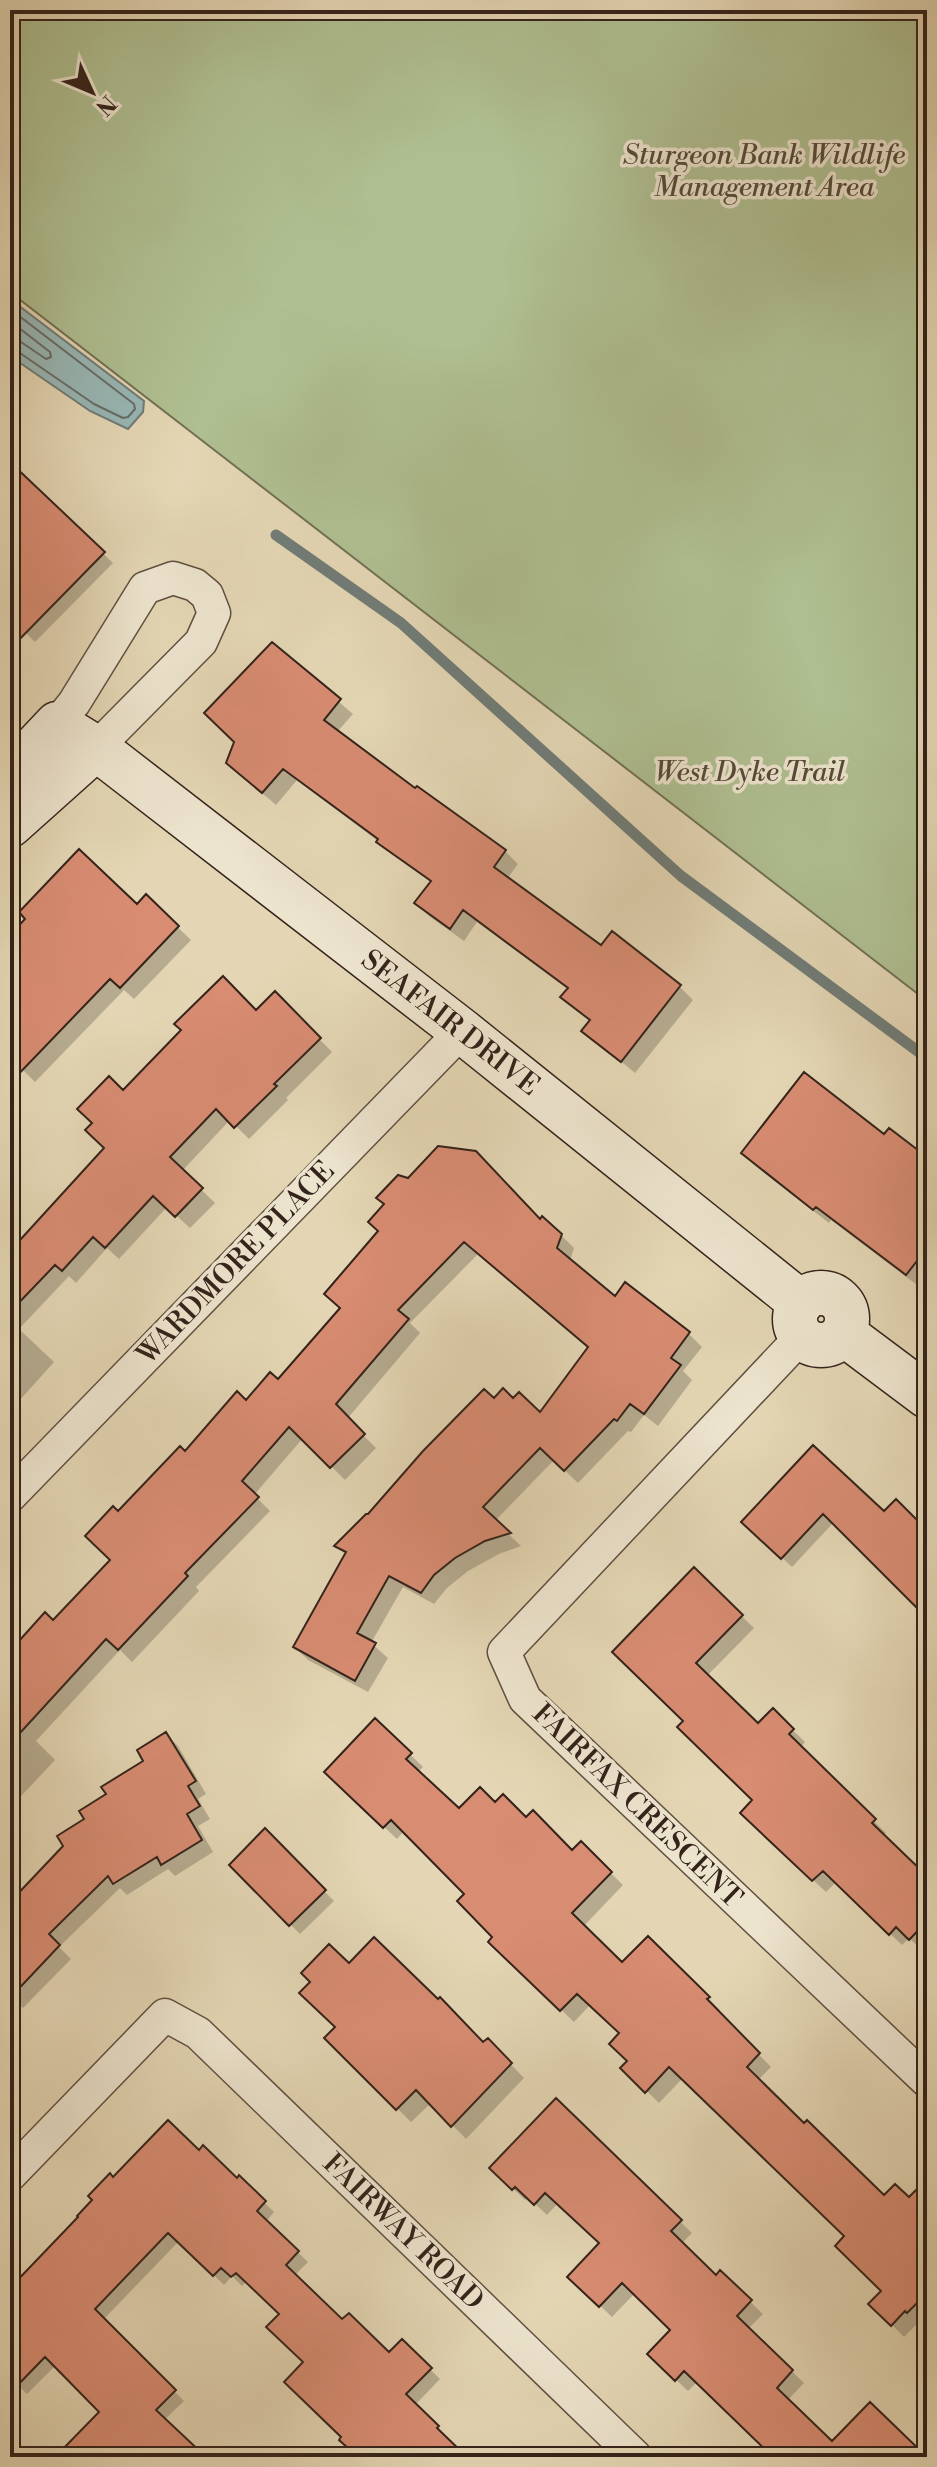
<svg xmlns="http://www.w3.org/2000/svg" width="937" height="2467" font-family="'Libre Bodoni',serif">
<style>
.green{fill:#afbf91;stroke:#727156;stroke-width:2}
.water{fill:#98b7b5;stroke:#707c77;stroke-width:2}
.shadow{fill:#0003}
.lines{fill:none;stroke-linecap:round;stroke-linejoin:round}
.shore{stroke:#666d68;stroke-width:2}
.stream{stroke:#707c77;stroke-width:11}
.building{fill:#d88c72;stroke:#34231b;stroke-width:2}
.street-casing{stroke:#605041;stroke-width:35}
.secondary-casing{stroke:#34231b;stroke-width:47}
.street{stroke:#ede4ce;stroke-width:32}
.secondary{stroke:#ede4ce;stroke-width:44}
.labels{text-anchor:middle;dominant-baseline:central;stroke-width:7;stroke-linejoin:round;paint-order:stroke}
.park-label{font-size:28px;font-style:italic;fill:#534a38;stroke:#ede4ce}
.street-label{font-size:28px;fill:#34231b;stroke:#ede4ce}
</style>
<rect width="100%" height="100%" fill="#e4d6b4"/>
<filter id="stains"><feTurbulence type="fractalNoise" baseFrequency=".0025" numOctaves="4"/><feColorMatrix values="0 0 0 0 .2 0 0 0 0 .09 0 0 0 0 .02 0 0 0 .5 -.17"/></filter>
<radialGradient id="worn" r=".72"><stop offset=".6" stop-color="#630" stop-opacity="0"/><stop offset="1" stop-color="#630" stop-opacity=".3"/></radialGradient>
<path class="green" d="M 10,10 L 927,10 L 927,1001 L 10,292 Z"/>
<path class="water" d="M 10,299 L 144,401 L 143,412 L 128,429 L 90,411 L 10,356 Z"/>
<path class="shadow" d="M 10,465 L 113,563 L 35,642 L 10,617 Z
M 272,645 L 353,714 L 337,732 L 416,791 L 505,851 L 518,864 L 507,879 L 601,947 L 612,934 L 680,987 L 693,1000 L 635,1073 L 584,1031 L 591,1022 L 563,997 L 569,989 L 477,922 L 464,941 L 429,916 L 416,903 L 432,882 L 297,780 L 276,805 L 241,775 Z
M 146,897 L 191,940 L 134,999 L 124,990 L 35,1082 L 21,1068 L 10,1079 L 10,937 L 137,907 Z
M 275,994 L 332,1052 L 286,1098 L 288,1100 L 249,1139 L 230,1120 L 182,1171 L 215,1203 L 190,1228 L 167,1207 L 119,1259 L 107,1248 L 76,1283 L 69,1276 L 19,1329 L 54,1362 L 10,1411 L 10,1241 L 16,1247 L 106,1149 L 123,1093 L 256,1012 Z
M 884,1137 L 927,1159 L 927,1280 L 921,1288 L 831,1220 L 829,1223 L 757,1167 L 743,1153 Z
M 540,1221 L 561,1235 L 574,1248 L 570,1261 L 615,1299 L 625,1285 L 689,1334 L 702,1347 L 683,1371 L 692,1380 L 658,1426 L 644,1415 L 631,1432 L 628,1431 L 578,1483 L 554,1460 L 495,1521 L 521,1546 L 499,1554 L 468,1571 L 447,1588 L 434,1604 L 403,1587 L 371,1643 L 388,1658 L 368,1692 L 308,1660 L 295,1647 L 346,1555 L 337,1546 L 494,1401 L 514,1400 L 540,1416 L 590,1348 L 478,1254 L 410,1323 L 420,1333 L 347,1419 L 376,1448 L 345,1480 L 303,1438 L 254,1495 L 270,1511 L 196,1587 L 199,1591 L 132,1662 L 120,1650 L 36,1741 L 55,1760 L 10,1808 L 10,1637 L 19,1645 L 54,1623 L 113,1560 L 118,1514 L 246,1403 L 278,1381 L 342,1309 L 381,1232 Z
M 813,1448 L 884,1514 L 927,1533 L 927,1622 L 923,1618 L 926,1614 L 834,1522 L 792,1567 L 744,1522 Z
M 694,1570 L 754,1628 L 707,1676 L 758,1726 L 773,1711 L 805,1742 L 800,1748 L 886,1833 L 883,1836 L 927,1879 L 927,1945 L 922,1950 L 909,1938 L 902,1945 L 836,1882 L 826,1892 L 754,1825 L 755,1800 L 685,1721 Z
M 375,1720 L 423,1767 L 418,1772 L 459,1811 L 495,1804 L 526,1820 L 572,1853 L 581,1844 L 623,1885 L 583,1927 L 622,1965 L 648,1938 L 720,2010 L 718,2013 L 771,2067 L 757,2081 L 884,2198 L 909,2200 L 927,2207 L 927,2318 L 921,2324 L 919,2322 L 904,2337 L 871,2304 L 884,2291 L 847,2236 L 683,2078 L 659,2103 L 623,2068 L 630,2061 L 621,2033 L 591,2004 L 574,2022 L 491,1942 L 495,1937 L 467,1894 L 404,1831 L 397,1839 L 326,1772 Z
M 166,1734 L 178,1746 L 206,1794 L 198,1799 L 210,1819 L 198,1826 L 213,1852 L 175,1876 L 168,1869 L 127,1895 L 120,1888 L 59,1947 L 71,1959 L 23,2008 L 14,2000 L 10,2005 L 10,1904 L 109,1795 L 146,1761 Z
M 265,1831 L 334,1901 L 300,1934 L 231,1865 Z
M 349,1966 L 483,2045 L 488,2041 L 524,2078 L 466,2139 L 431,2103 L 411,2122 L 327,2038 L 337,2028 Z
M 556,2101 L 692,2233 L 681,2244 L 716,2277 L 720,2273 L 763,2314 L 748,2329 L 804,2383 L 787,2401 L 832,2444 L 925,2457 L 775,2457 L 697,2382 L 688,2391 L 649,2354 L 672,2330 L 635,2293 L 612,2317 L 570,2277 L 601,2243 L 558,2203 L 547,2215 L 528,2197 L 525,2200 L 491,2168 Z
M 199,2153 L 237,2181 L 239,2178 L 274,2212 L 266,2222 L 308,2262 L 294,2276 L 342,2322 L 389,2355 L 402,2342 L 440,2379 L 415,2405 L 447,2437 L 445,2439 L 464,2457 L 360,2457 L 306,2362 L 281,2314 L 247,2281 L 242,2286 L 232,2276 L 224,2285 L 179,2241 L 103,2320 L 184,2401 L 164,2420 L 203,2457 L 83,2457 L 102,2412 L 56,2365 L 27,2394 L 10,2378 L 10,2290 L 113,2180 Z"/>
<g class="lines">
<path class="shore" d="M 10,309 L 134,404 L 135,409 L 128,417 L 123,418 L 94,404 L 17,351 L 10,350
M 10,321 L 50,352 L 51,357 L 46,359 L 21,342 L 10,340"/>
<path class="stream" d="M 276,535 L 401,623 L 681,876 L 927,1058"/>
</g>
<path class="building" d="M 10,462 L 105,552 L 10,649 Z
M 272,642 L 341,699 L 324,720 L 415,788 L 417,786 L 506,850 L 494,867 L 601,945 L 612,931 L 681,985 L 621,1062 L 581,1031 L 590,1020 L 560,997 L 568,988 L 463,910 L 450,929 L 414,903 L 431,881 L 376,842 L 378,839 L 283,769 L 262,793 L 226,763 L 234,742 L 204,713 Z
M 79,849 L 137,904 L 146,894 L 179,926 L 120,988 L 110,979 L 10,1083 L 10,935 L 25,919 L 19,912 Z
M 223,976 L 256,1010 L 275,991 L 321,1038 L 274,1084 L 277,1086 L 234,1128 L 216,1109 L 170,1157 L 203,1188 L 175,1217 L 153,1196 L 105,1248 L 93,1237 L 62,1271 L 55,1265 L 10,1312 L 10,1251 L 104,1148 L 85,1130 L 92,1123 L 77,1109 L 109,1076 L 123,1090 L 181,1030 L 174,1024 Z
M 804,1072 L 884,1134 L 889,1128 L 927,1157 L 927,1248 L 906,1275 L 816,1207 L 813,1210 L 741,1153 Z
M 438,1146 L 476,1151 L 540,1219 L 542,1216 L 562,1234 L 557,1248 L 615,1296 L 625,1282 L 690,1332 L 671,1358 L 681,1365 L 644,1414 L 630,1404 L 617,1421 L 614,1419 L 564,1471 L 540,1448 L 483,1507 L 511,1533 L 485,1541 L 455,1558 L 434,1575 L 421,1593 L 389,1576 L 357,1633 L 376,1643 L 355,1681 L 293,1647 L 346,1552 L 334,1546 L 366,1514 L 368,1514 L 423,1451 L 484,1389 L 494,1398 L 503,1388 L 513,1398 L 519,1392 L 540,1412 L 588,1347 L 464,1242 L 398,1310 L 409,1319 L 336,1404 L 365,1434 L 330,1468 L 289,1427 L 242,1481 L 259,1497 L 185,1573 L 188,1576 L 118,1650 L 106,1639 L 10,1744 L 10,1651 L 45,1612 L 53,1620 L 110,1560 L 85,1536 L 113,1506 L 118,1511 L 180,1446 L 185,1451 L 237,1391 L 246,1400 L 270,1372 L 278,1379 L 340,1308 L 324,1294 L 378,1231 L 368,1222 L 384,1204 L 376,1198 L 398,1175 L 408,1178 Z
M 813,1445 L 884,1511 L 896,1499 L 927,1530 L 927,1618 L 823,1514 L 781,1559 L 741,1522 Z
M 694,1567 L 743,1615 L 696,1663 L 758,1723 L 773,1708 L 794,1729 L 789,1734 L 876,1819 L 872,1823 L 927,1876 L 927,1921 L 909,1940 L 896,1927 L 889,1935 L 823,1871 L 812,1881 L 740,1813 L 752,1800 L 677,1727 L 683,1721 L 612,1652 Z
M 375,1718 L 412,1753 L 406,1759 L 459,1808 L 480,1787 L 495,1802 L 503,1794 L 526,1817 L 533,1810 L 572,1850 L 581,1841 L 612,1872 L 572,1913 L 622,1962 L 648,1936 L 710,1997 L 707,1999 L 760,2053 L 747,2067 L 804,2123 L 807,2120 L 884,2195 L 895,2184 L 909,2197 L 927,2179 L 927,2293 L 907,2313 L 905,2311 L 891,2326 L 868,2304 L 881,2291 L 835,2246 L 844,2236 L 669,2067 L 645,2093 L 620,2068 L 627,2061 L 609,2044 L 619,2033 L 577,1994 L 560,2011 L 488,1942 L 492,1937 L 457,1901 L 464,1894 L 391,1820 L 383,1828 L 324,1772 Z
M 166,1732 L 196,1781 L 188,1786 L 200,1806 L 187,1814 L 202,1840 L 161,1865 L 157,1857 L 113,1884 L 108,1876 L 49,1934 L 60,1945 L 10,1998 L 10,1902 L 63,1846 L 57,1836 L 84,1819 L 79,1811 L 106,1794 L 101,1787 L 143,1761 L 137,1750 Z
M 265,1828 L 326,1890 L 289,1926 L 229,1865 Z
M 374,1937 L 438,1999 L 440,1997 L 483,2042 L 488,2038 L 512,2063 L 451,2127 L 416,2090 L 396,2110 L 324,2038 L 335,2027 L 299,1993 L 310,1982 L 301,1973 L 329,1944 L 349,1963 Z
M 556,2098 L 682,2220 L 671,2231 L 716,2275 L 720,2270 L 752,2300 L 737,2316 L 793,2370 L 777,2388 L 832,2441 L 870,2402 L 927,2457 L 773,2457 L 684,2371 L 675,2381 L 647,2354 L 670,2330 L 622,2283 L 599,2307 L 567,2277 L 599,2243 L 545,2193 L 534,2205 L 515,2187 L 512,2190 L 489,2168 Z
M 168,2120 L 199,2150 L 203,2145 L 237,2178 L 239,2175 L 266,2201 L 257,2211 L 299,2251 L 286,2265 L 342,2319 L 349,2313 L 389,2352 L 402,2339 L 432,2368 L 406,2394 L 439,2426 L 437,2428 L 467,2457 L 358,2457 L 339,2440 L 341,2437 L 284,2382 L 303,2362 L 266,2327 L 279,2314 L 236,2273 L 231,2277 L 221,2268 L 213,2276 L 168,2233 L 95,2309 L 176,2390 L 156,2410 L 206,2457 L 55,2457 L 99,2412 L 45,2357 L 10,2393 L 10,2288 L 78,2217 L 77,2216 L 92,2200 L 88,2196 L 110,2173 L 113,2177 Z"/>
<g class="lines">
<defs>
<path id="street" d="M 57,724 L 74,703 L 145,588 L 173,578 L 195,585 L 207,595 L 214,613 L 201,642 L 96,748
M 802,1336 L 504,1652 L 525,1699 L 927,2081
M 10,1496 L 462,1031
M 10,2175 L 165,2015 L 198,2033 L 636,2457"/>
<path id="secondary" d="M 10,774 L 57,724 L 96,748 L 462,1031 L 801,1303
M 10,825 L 96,748
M795 1319a26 26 0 1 1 52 0a26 26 0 1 1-52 0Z
M 843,1333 L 927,1396"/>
</defs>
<use href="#street" class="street-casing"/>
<use href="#secondary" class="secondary-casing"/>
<use href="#street" class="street"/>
<use href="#secondary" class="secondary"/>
</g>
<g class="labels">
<g class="park-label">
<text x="764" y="155">Sturgeon Bank Wildlife<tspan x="764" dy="32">Management Area</tspan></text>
<text x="750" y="772">West Dyke Trail</text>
</g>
<g class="street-label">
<text transform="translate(450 1023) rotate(38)">SEAFAIR DRIVE</text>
<text transform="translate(236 1263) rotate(-46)">WARDMORE PLACE</text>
<text transform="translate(637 1806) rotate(44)">FAIRFAX CRESCENT</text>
<text transform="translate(403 2232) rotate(44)">FAIRWAY ROAD</text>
</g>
</g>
<rect width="937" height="2467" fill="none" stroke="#e4d6b4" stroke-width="40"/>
<rect x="12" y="12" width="913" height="2443" fill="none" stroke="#34231b" stroke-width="4"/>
<rect x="20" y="20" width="897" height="2427" fill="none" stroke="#34231b" stroke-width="2"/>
<g transform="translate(92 92) rotate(134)" stroke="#ede4ce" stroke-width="6" paint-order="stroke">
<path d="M0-6L14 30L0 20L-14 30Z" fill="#34231b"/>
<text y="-12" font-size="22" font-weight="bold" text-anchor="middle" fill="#34231b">N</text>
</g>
<rect width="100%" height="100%" filter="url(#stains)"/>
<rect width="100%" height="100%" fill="url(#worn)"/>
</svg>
